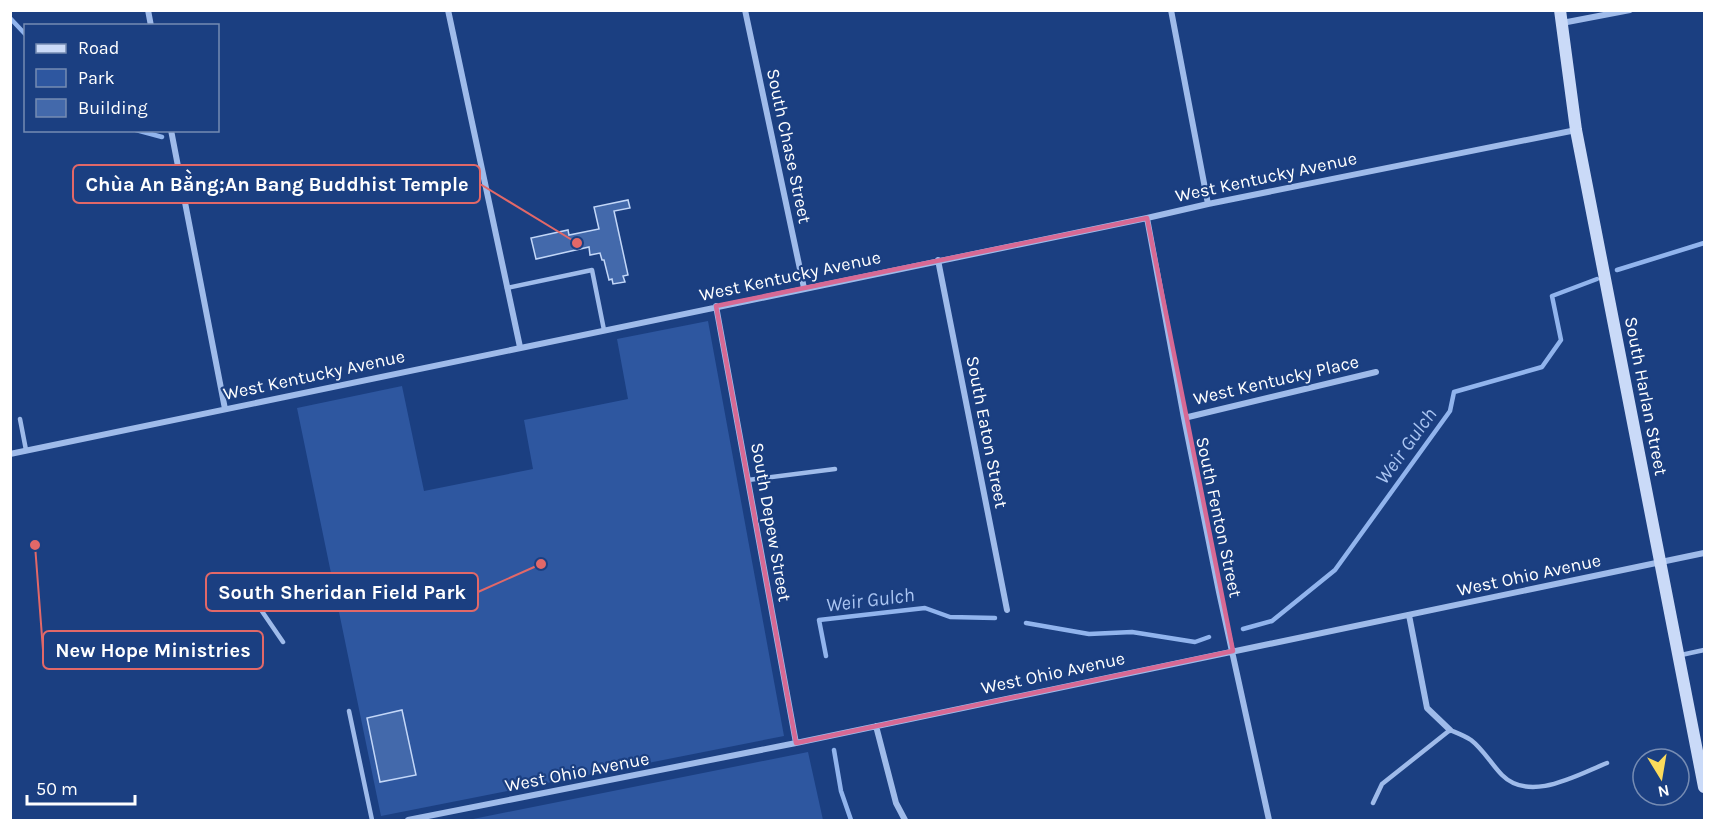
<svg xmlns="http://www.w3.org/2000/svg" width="1715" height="831" font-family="Karla,sans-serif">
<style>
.green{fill:#2e57a0}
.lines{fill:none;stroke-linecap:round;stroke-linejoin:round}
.stream{stroke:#91b4ed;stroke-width:4.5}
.building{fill:#4369ab;stroke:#c3d7f8;stroke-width:1.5}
.lane{stroke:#9fbbea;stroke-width:4.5}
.street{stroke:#9fbbea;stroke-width:6}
.secondary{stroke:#cadaf8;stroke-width:12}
.marked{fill:none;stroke:#d76994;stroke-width:4.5;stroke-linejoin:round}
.labels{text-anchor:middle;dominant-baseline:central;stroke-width:4.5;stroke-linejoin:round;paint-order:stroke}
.street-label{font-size:18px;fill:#fff;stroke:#1b3f81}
.water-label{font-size:20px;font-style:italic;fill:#aac5f2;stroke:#1b3f81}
.leader{fill:none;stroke:#e26868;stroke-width:2}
.callout-dot{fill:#e26868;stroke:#1b3f81;stroke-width:2}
.callout{fill:#1b3f81;stroke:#e26868;stroke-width:2}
.callout-label{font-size:20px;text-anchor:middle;font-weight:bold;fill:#fff}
</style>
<rect width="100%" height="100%" fill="#1b3f81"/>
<path class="green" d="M 708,321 L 784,736 L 381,816 L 297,408 L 402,386 L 424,491 L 533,469 L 524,420 L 628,399 L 617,339 Z
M 808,752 L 823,820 L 468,820 Z"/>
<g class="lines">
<path class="stream" d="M 10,18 L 26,35
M 136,130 L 162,137
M 1617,270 L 1704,243
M 1026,623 L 1089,634 L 1132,632 L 1195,642 L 1209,637
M 1243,629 L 1272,621 L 1335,570 L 1450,411 L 1454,392 L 1542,367 L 1561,340 L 1552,296 L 1597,279
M 826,656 L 819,620 L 925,608 L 950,617 L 995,618
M 834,750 L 841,791 L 851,820"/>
</g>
<path class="building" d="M 628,200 L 630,208 L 614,211 L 628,275 L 623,276 L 625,282 L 613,284 L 612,279 L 609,280 L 604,260 L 602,260 L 600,253 L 590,255 L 589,247 L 536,259 L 531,238 L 568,230 L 569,235 L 599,229 L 594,207 Z
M 402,710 L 416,775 L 380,782 L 367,718 Z"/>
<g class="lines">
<path class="lane" d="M 507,288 L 592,270 L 604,330
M 20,419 L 26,450
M 748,480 L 835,469
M 240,600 L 257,604 L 283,642
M 1681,655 L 1704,650
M 349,711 L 372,820
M 1373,803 L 1382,784 L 1450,730 C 1457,733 1465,736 1471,740 C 1483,749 1492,765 1502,775 C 1530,803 1577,775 1607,763"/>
<path class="street" d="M 148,10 L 151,26
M 448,10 L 520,347
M 745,10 L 804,288
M 1171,10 L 1208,204
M 1562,23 L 1630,10
M 171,130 L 225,409
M 1147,218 L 1184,418 L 1219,592 L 1269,820
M 938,260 L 1007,610
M 716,306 L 796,743
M 1184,418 L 1376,372
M 10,454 L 1147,218 L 1208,204 L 1576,130
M 1409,615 L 1427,708 L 1450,730
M 876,726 L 896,803 L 905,820
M 408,820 L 796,743 L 1704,553"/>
<path class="secondary" d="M 1560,10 L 1576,130 L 1704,787"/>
</g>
<path class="marked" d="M 1147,218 L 1233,651 L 796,743 L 716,306 Z"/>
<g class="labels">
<g class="street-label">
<text transform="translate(789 146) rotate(78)">South Chase Street</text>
<text transform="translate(1266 177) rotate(-12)">West Kentucky Avenue</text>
<text transform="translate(790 276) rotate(-12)">West Kentucky Avenue</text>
<text transform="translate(314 375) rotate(-12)">West Kentucky Avenue</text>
<text transform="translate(1276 380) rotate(-13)">West Kentucky Place</text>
<text transform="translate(1646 396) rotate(79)">South Harlan Street</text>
<text transform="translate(987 432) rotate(79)">South Eaton Street</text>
<text transform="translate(1219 517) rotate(78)">South Fenton Street</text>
<text transform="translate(771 522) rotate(80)">South Depew Street</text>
<text transform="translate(1529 575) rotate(-12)">West Ohio Avenue</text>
<text transform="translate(1053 673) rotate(-12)">West Ohio Avenue</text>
<text transform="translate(577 772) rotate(-11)">West Ohio Avenue</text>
</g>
<g class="water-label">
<text transform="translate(1406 446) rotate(-54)">Weir Gulch</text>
<text transform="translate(870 600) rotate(-7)">Weir Gulch</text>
</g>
</g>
<path class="leader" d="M577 243L480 184M541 564L478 592M35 545L43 650"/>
<g class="callout-dot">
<circle cx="577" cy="243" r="6"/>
<circle cx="541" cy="564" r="6"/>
<circle cx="35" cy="545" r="6"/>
</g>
<g class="callout">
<rect x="73" y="165" width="407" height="38" rx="6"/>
<rect x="206" y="573" width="272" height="38" rx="6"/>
<rect x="43" y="631" width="220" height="38" rx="6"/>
</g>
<g class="callout-label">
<text x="277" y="191">Chùa An Bằng;An Bang Buddhist Temple</text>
<text x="342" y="599">South Sheridan Field Park</text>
<text x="153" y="657">New Hope Ministries</text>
</g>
<rect width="1715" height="831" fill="none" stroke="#ffffff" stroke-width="24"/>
<rect x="24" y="24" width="195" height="108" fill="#1b3f81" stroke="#768cb3" stroke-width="1.5"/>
<rect x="36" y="44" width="30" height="9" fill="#cadaf8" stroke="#768cb3" stroke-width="1.5"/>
<text x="78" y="54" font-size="18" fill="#ffffff">Road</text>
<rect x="36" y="69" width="30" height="18" fill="#2e57a0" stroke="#768cb3" stroke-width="1.5"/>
<text x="78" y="84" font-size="18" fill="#ffffff">Park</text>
<rect x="36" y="99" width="30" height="18" fill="#4369ab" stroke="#768cb3" stroke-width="1.5"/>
<text x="78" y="114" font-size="18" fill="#ffffff">Building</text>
<g transform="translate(1661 777) rotate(169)"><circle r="28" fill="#1b3f81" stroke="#768cb3" stroke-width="1.5"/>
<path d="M0-4.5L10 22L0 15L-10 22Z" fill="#fcdb5b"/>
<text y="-9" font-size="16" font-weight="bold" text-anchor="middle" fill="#ffffff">N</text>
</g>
<path d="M27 795v9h108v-9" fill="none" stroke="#ffffff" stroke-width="3"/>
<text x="36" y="795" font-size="18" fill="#ffffff" stroke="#1b3f81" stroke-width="4.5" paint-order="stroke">50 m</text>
</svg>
